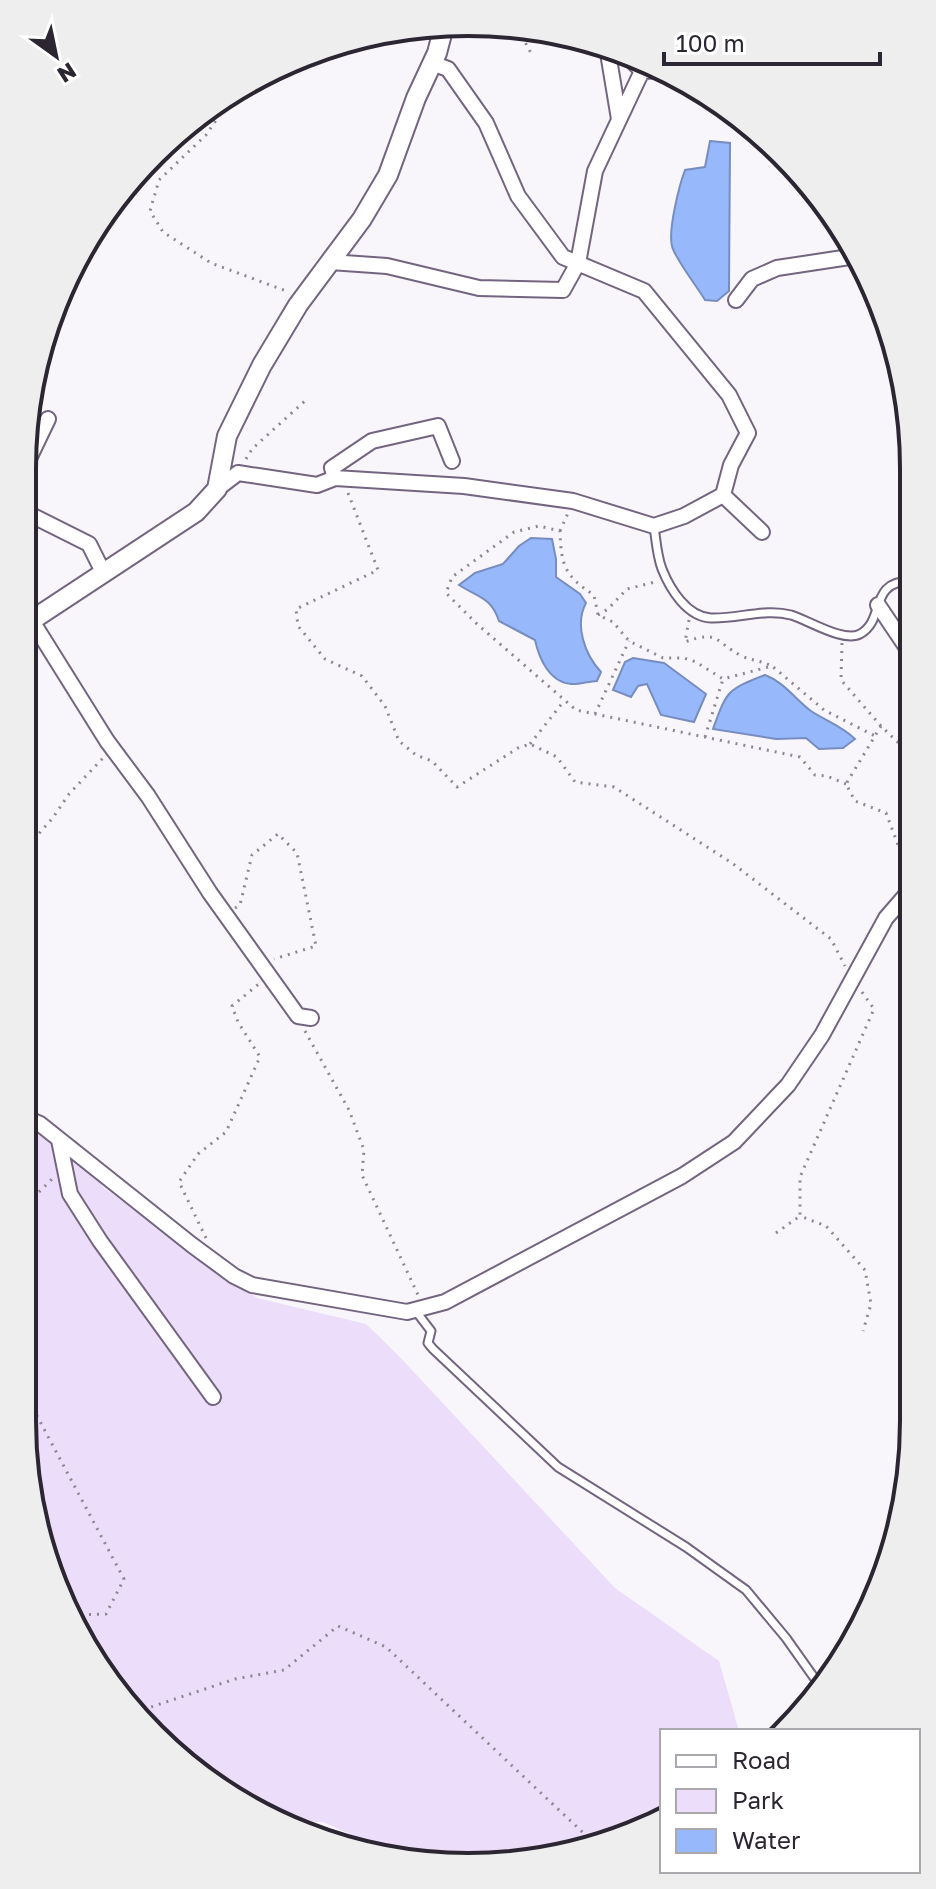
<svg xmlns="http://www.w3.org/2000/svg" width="936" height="1889" font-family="'Golos Text',sans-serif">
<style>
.green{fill:#ecddfa}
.water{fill:#97b9fc;stroke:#778dbf;stroke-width:2}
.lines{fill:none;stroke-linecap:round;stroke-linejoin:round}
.service-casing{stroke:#736580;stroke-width:11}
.minor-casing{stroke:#736580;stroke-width:18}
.tertiary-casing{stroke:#736580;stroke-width:22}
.path{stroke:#8c8891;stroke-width:3;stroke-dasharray:2 6;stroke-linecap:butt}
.service{stroke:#fff;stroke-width:7}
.minor{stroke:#fff;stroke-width:14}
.tertiary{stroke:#fff;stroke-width:18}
.rim{fill:none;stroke:#2c2632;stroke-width:4}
</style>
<rect width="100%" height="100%" fill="#f8f5fb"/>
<path class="green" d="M 22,1124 L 62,1132 L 104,1188 L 257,1298 L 366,1324 L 397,1354 L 615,1588 L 719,1661 L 739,1731 L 662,1731 L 662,1822 L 527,1863 L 406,1859 L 323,1822 L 285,1822 L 245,1807 L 114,1693 L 46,1565 L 22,1421 Z"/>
<path class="water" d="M 710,141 L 730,143 L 729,291 L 717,301 L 705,300 C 698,288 674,257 672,246 C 668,230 679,186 685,170 L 705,167 Z
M 531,538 L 552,539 L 556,559 L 556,577 L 580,594 L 586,603 C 574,625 585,655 601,672 L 597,681 C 589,681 578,685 571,684 C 549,682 539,658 535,640 L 499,621 C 491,597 479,598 459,585 L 475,573 L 503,564 L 519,546 Z
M 633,658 L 664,663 L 706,694 L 694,722 L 661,715 L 647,684 L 638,686 L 631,697 L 613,690 L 625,662 Z
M 765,675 C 784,682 795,699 811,711 C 826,721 842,726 855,739 L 843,748 L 819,749 L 806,738 L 776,739 L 713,729 C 727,691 726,690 765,675 Z"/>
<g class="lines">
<defs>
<path id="service" d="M 654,526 C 656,540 657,556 662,569 C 670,589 687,617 711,618 C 738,619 765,608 791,615 C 808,620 844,643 860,634 C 886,620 868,581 911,581
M 415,1310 L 431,1331 L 428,1343 L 433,1349 L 558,1467 L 686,1547 L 746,1590 L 786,1638 L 820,1686"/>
<path id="minor" d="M 608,53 L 619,119
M 629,58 L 642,71
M 330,262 L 387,266 L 479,288 L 563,290 L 578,263 L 595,171 L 642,71 L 667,70
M 736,300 L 752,279 L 777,268 L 856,256
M 23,471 L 48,419
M 335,478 L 332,468 L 372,441 L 438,426 L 452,461
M 217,489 L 238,473 L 317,485 L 335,478 L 464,486 L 573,501 L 654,526 L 684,516 L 723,495 L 731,465 L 748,433 L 729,395 L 644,291 L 563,257 L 518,196 L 486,123 L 448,69 L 432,63
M 723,495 L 762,532
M 23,511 L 89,544 L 104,574
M 878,605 L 911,654
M 32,621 L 107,741 L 148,796 L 210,893 L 298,1016 L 311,1018
M 22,1116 L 40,1124 L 192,1245 L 234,1276 L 252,1285 L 407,1312 L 445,1302 L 682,1176 L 734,1142 L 788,1085 L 822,1035 L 886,918 L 912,888
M 59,1140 L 70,1194 L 100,1241 L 213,1397"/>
<path id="tertiary" d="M 23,626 L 196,512 L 217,489 L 227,436 L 262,365 L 298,305 L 362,219 L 388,175 L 416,98 L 437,53 L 443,30"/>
</defs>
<use href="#service" class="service-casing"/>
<use href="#minor" class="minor-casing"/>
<use href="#tertiary" class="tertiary-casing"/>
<path class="path" d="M 518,29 L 532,55
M 229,101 L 206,135 L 159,180 L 150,211 L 163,232 L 211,263 L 289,292
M 246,459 L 252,449 L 306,400
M 348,493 L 378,570 L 296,609 L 298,626 L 325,659 L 362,676 L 385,706 L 399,741 L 416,755 L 432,761 L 457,787 L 518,748 L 530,744 L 557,757 L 575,782 L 614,787 L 732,863 L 831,939 L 845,966
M 560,531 L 568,513
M 598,615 L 608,609 L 627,589 L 655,582
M 689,620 L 685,642 C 720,629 715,643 742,656 C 752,661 760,660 772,666
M 842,643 L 841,680 L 881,726 L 911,755
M 595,714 L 629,641
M 881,726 L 846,784 L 855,801 L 886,813 L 900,850 L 901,866 L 909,876
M 705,737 L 723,679
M 530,744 L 564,701
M 846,784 L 827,776 L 815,775 L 800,757 L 576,710 L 477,624 L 446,593 L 452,577 L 514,532 L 539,526 L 560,531 C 561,566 565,576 594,595 L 598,615 L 613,622 L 629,641 L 663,658 L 684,658 L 696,662 L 723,679 L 772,666 L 824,710 L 875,736
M 23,851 L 52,819 L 69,794 L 103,758
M 235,908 L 240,905 L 252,855 L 278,834 L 297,853 L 316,946 L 274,959
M 862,992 L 874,1009 L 800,1177 L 800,1216 L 826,1226 L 865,1270 L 871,1304 L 863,1331
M 305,1031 L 349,1110 L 364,1150 L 362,1175 L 419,1297
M 22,1209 L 53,1178
M 776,1233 L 800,1216
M 206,1238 L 179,1182 L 198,1154 L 226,1132 L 260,1057 L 238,1022 L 232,1006 L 260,983
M 22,1378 L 36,1414 L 124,1579 L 106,1614 L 73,1615
M 136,1712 L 235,1679 L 284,1670 L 338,1626 L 386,1647 L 594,1843"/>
<use href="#service" class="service"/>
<use href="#minor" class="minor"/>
<use href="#tertiary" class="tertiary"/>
</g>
<path d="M0 0H936V1889H0ZM468 36H468A432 432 0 0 1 900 468V1421A432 432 0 0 1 468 1853H468A432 432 0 0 1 36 1421V468A432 432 0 0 1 468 36Z" fill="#eeeeef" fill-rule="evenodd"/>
<path class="rim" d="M468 36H468A432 432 0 0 1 900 468V1421A432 432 0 0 1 468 1853H468A432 432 0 0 1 36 1421V468A432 432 0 0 1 468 36Z"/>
<rect x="660" y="1729" width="260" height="144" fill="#ffffff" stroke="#aba8ad" stroke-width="2"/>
<rect x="676" y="1755" width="40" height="12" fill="#ffffff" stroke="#aba8ad" stroke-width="2"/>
<text x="732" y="1769" font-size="24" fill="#2c2632">Road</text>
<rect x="676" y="1789" width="40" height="24" fill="#ecddfa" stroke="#aba8ad" stroke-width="2"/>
<text x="732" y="1809" font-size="24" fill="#2c2632">Park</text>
<rect x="676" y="1829" width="40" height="24" fill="#97b9fc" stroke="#aba8ad" stroke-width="2"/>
<text x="732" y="1849" font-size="24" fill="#2c2632">Water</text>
<g transform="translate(56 56) rotate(147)" stroke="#ffffff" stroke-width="6" paint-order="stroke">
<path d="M0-6L14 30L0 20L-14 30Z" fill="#2c2632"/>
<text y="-12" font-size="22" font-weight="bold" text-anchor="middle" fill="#2c2632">N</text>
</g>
<path d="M664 52v12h216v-12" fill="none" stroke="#2c2632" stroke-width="4"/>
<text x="676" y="52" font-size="24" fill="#2c2632" stroke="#ffffff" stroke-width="6" paint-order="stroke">100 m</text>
</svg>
